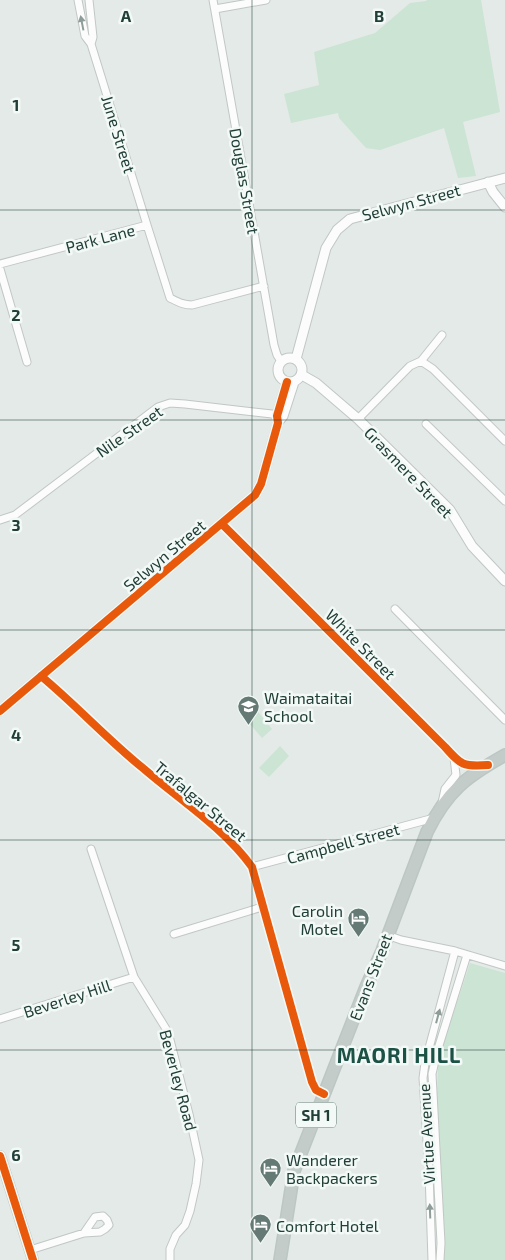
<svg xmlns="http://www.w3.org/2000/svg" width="505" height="1260" font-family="'Exo 2',sans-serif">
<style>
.green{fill:#cce4d4}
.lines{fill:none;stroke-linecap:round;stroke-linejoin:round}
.minor-casing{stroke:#c1c7c4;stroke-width:9}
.tertiary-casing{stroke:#c1c7c4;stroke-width:11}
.secondary-casing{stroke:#bfc8c4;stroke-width:12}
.trunk-casing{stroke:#bcc6c3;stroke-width:14}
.minor{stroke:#fbfcfb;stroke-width:7}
.tertiary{stroke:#fbfcfb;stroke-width:9}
.secondary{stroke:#fbfcfb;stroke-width:10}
.trunk{stroke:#c4ccca;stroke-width:11}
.cycleway-casing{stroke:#f2f9f6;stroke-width:11}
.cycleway{stroke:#e8590c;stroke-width:8}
.oneway{fill:#8e9d99}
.grid{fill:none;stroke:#213e37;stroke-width:1;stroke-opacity:0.55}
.labels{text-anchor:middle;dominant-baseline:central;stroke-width:5;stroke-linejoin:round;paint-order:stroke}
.shield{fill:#f2f9f6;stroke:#607670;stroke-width:1}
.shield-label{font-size:15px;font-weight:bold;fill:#213e37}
.street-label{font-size:16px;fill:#213e37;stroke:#f2f9f6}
.poi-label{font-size:16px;fill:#213e37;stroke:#f2f9f6;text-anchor:start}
.district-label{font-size:21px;font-weight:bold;letter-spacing:1px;fill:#1c5246;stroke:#f2f9f6}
.grid-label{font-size:16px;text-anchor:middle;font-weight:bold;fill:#213e37;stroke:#f2f9f6;stroke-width:5;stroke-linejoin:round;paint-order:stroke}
</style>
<rect width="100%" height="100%" fill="#e4eae7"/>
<path class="green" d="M 427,0 L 481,0 L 500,112 L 463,122 L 476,176 L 458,178 L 444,128 L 380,150 L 366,148 L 339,118 L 338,113 L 291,123 L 284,94 L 319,85 L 314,52 L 375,33 L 410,3 L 426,1 Z
M 254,707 L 272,729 L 262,738 L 243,716 Z
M 280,746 L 289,756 L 269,777 L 259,768 Z
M 470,963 L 505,973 L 505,1260 L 444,1260 L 437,1092 L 438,1064 L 443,1045 Z"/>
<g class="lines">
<defs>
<path id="minor" d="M 78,0 L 85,36 L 91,44 L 147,225
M 89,0 L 93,37 L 91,44
M 213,0 L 274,345 L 277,355 L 281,361
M 215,9 L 266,0
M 0,264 L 147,225 L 170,298 C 178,302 183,305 192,305 L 264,286
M 0,269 L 27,362
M 421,361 L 433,369 L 505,441
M 358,419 L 410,366 L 421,361 L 442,335
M 426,424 L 505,501
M 0,520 L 15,515 L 158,407 L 170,403 L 185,404 L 272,414 L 277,416
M 222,524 L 445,747 C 460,764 462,767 485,765
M 395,609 L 505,720
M 41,676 C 77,706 108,740 144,769 C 180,800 224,828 252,867 L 312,1082 L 316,1090 L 324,1094
M 442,803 L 445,789 L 456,775 L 454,758
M 91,849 L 134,977 L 168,1032 L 189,1114 L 199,1160 L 196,1184 L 190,1211 L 185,1225 L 176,1235 L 170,1249 L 170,1260
M 252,867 L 434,818
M 174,934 L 262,907
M 387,935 L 401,940 L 455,951 L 505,966
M 0,1019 L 134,977
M 30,1250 L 84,1233 L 100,1232 L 105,1229 L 109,1225 L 107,1220 L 103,1216 L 95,1217 L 84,1233
M 432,1260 L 429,1173 L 423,1078 L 425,1063 L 455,951
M 440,1260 L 441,1243 L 432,1074 L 437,1052 L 467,955"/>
<path id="tertiary" d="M 488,182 L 493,192 L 505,207
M278 370a12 12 0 1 1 24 0a12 12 0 1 1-24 0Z
M 296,359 L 326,248 L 337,230 L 350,219 L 505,178
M 302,375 L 316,383 L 358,419 L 450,510 L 472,546 L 505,581
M 279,421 L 283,416 L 294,382
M 0,711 L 255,495 L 261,484 L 278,423 L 277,416 L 287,382"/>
<path id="secondary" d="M 0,1156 L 33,1260"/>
<path id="trunk" d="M 280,1260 L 294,1171 L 366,987 L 382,951 L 427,832 C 447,791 466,777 505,755"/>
</defs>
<use href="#minor" class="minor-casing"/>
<use href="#tertiary" class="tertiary-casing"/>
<use href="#secondary" class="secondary-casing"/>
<use href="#trunk" class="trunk-casing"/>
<use href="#minor" class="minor"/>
<use href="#tertiary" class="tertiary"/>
<use href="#secondary" class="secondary"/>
<use href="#trunk" class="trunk"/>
<defs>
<path id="cycleway" d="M 222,524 L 445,747 C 461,765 463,767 488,765
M 41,676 C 77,706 108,740 144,769 C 180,800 224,828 252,867 L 312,1082 L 316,1090 L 324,1094
M 0,711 L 255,495 L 261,484 L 278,423 L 277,416 L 287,382
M 0,1156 L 33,1260"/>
</defs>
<use href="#cycleway" class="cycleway-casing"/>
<use href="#cycleway" class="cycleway"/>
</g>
<defs><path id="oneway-solid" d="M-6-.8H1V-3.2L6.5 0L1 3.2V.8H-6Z" transform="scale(1.25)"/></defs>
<g class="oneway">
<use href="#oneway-solid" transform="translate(82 23) rotate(-101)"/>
<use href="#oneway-solid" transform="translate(438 1016) rotate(-75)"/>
<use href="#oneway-solid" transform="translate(430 1211) rotate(-92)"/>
</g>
<path class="grid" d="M 252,0 L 252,1260M 0,210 L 505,210M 0,420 L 505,420M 0,630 L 505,630M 0,840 L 505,840M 0,1050 L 505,1050"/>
<defs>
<symbol id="school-pin" viewBox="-11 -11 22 30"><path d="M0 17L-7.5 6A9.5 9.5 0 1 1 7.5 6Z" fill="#657a75" stroke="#f2f9f6"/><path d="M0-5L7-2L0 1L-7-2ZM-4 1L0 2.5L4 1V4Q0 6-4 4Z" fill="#fff"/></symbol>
<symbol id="hotel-pin" viewBox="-11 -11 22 30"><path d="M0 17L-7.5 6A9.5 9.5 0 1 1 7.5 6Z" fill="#657a75" stroke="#f2f9f6"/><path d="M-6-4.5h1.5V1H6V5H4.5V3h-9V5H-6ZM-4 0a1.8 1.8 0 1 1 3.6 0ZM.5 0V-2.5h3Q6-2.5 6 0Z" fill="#fff"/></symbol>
</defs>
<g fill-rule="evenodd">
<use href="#school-pin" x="236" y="694" width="25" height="34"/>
<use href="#hotel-pin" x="346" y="906" width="25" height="34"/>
<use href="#hotel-pin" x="258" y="1156" width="25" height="34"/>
<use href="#hotel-pin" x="248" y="1212" width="25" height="34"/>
</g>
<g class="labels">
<rect class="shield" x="296" y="1102.5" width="40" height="25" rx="4"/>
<g class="shield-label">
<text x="316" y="1115">SH 1</text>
</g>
<g class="street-label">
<text transform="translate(119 134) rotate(73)">June Street</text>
<text transform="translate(245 181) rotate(80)">Douglas Street</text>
<text transform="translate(411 202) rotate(-15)">Selwyn Street</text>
<text transform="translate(100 238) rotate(-15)">Park Lane</text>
<text transform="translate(129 431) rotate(-35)">Nile Street</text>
<text transform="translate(409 472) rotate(46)">Grasmere Street</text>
<text transform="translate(164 555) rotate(-40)">Selwyn Street</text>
<text transform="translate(361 644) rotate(45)">White Street</text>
<text transform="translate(201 801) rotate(40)">Trafalgar Street</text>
<text transform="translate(343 843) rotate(-15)">Campbell Street</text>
<text transform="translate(370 977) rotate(-69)">Evans Street</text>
<text transform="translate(67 998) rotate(-18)">Beverley Hill</text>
<text transform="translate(179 1080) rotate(75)">Beverley Road</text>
<text transform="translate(426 1134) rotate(-93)">Virtue Avenue</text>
</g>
<g class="poi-label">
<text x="264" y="697">Waimataitai<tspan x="264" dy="18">School</tspan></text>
<text x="343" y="910" text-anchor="end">Carolin<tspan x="343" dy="18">Motel</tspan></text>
<text x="286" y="1159">Wanderer<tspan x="286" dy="18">Backpackers</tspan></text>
<text x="276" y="1225">Comfort Hotel</text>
</g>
<g class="district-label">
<text x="399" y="1054">MAORI HILL</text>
</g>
</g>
<g class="grid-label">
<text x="126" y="22">A</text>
<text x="379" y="22">B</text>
<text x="16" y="111">1</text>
<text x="16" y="321">2</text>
<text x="16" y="531">3</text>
<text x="16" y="741">4</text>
<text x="16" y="951">5</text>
<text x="16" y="1161">6</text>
</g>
</svg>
